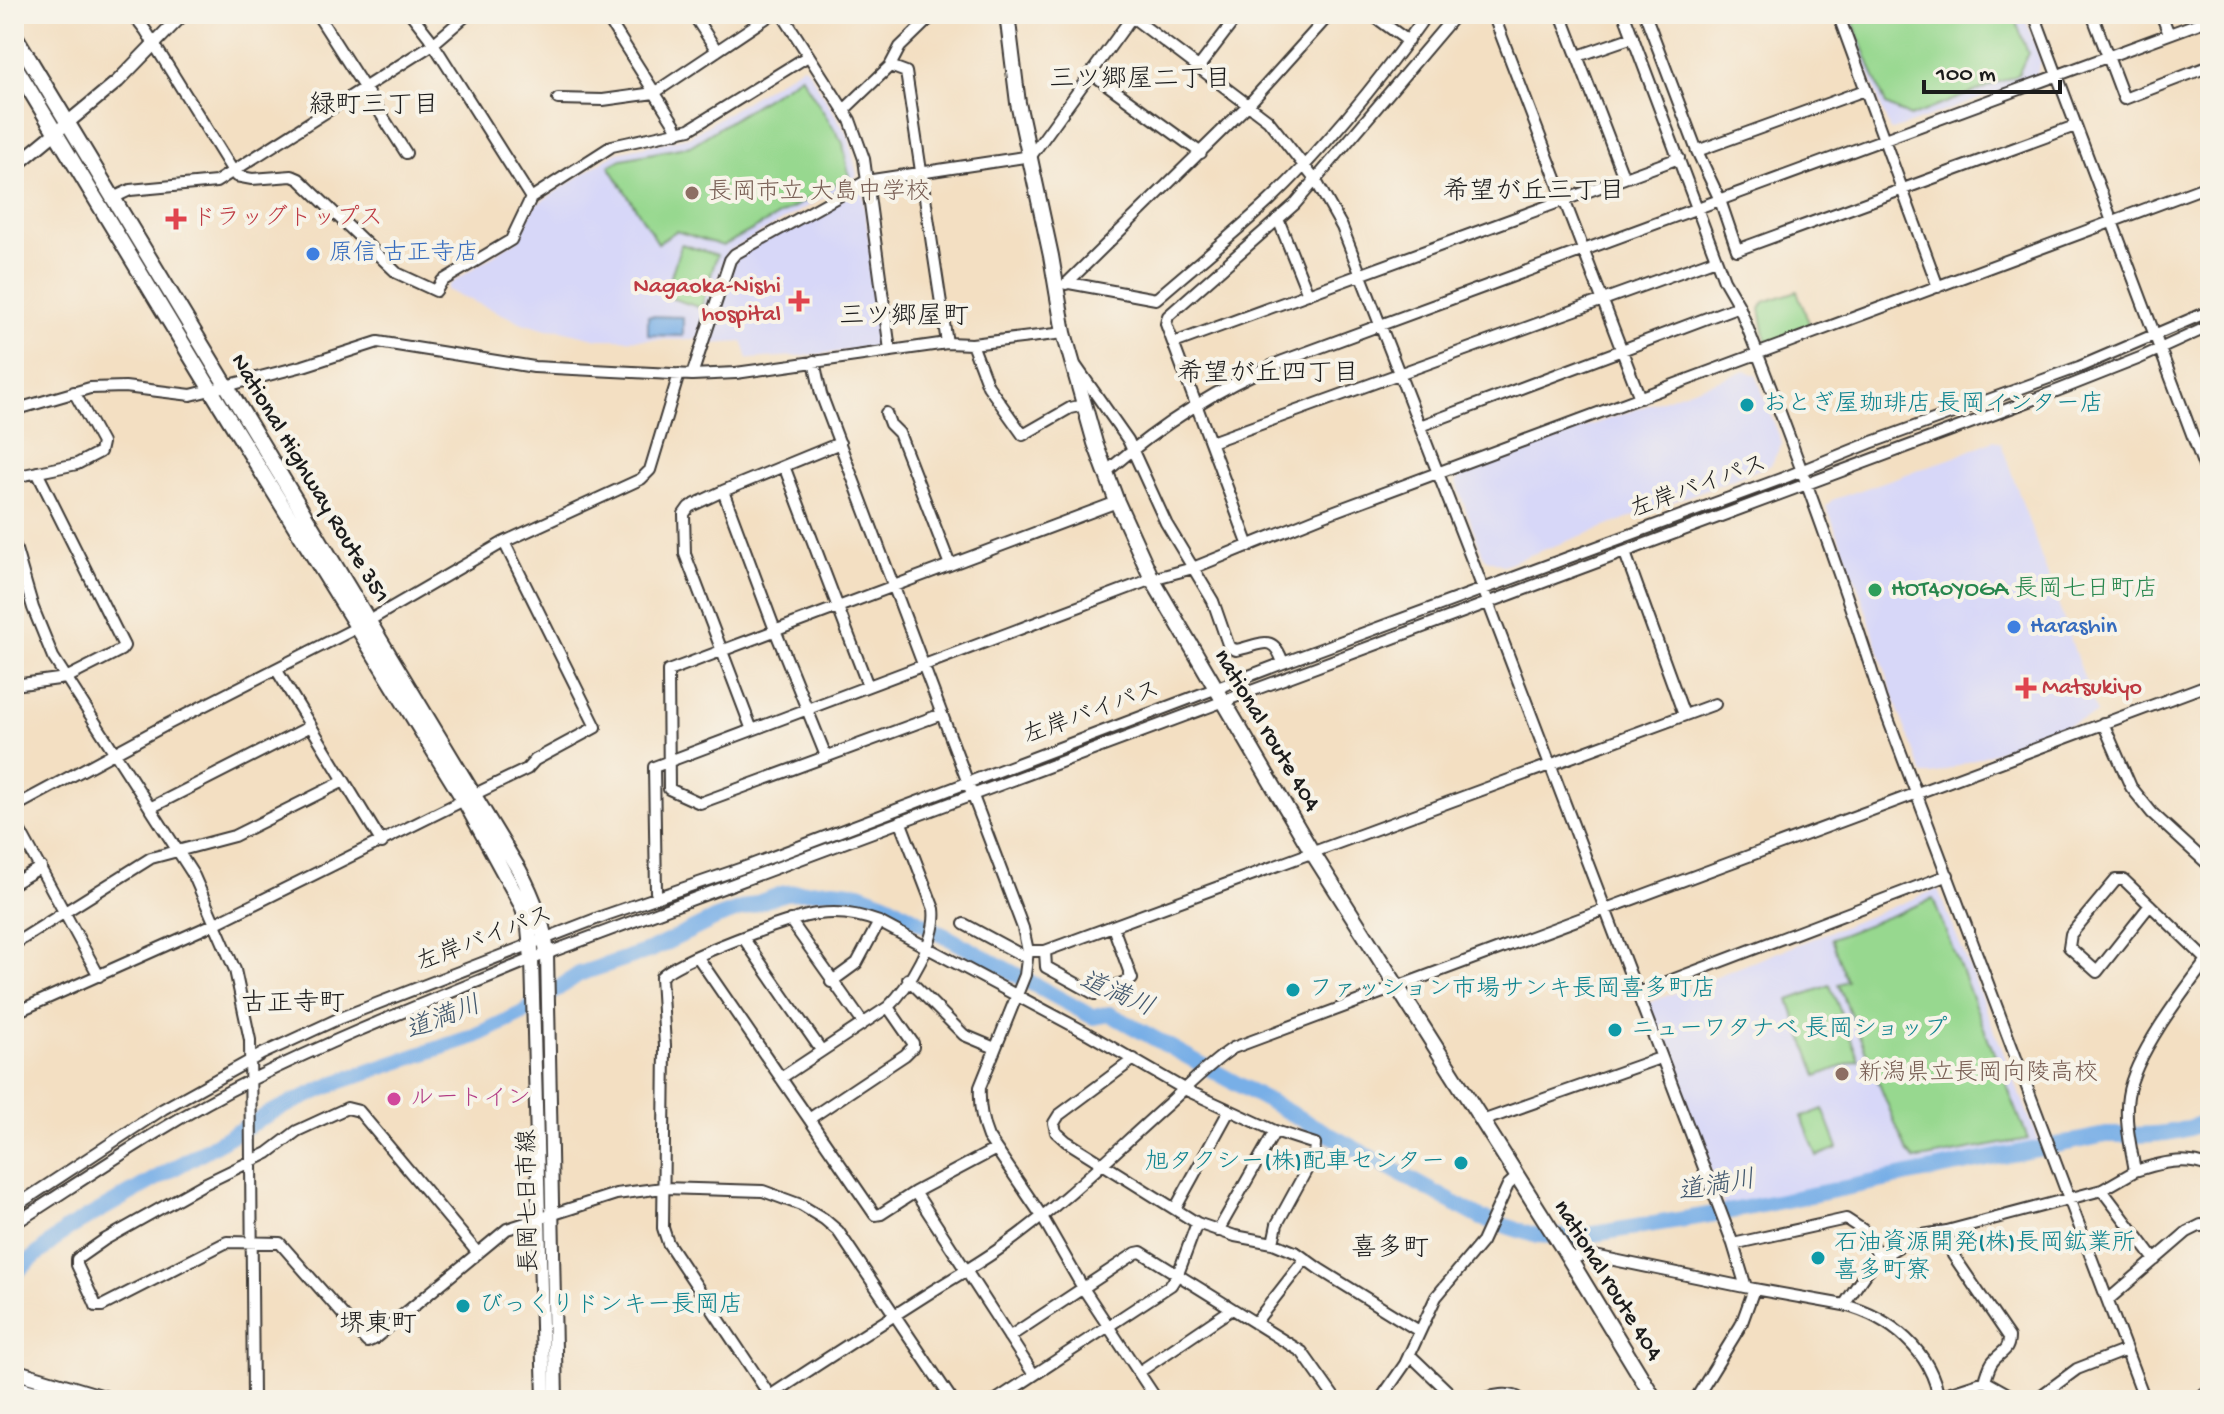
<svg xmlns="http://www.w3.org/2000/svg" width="2224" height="1414" font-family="'Gochi Hand','Klee One',sans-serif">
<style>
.built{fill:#d7d7f8}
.green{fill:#97d88f;stroke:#5a7a56;stroke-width:2}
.water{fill:#78afe7;stroke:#4a6682;stroke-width:2}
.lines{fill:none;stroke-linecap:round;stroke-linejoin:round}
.river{stroke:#78afe7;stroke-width:16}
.minor-casing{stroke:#3c3935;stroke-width:14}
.major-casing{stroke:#3c3935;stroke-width:16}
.highway-casing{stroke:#3c3935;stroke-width:18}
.minor{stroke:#fff;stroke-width:10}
.major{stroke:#fff;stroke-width:12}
.highway{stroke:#fff;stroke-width:14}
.education-dot{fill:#8d6e63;stroke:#f7f3e8;stroke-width:3}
.health-dot{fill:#e0444e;stroke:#f7f3e8;stroke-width:3}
.shop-dot{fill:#3f7fe0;stroke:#f7f3e8;stroke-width:3}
.culture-dot{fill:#0f9aa8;stroke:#f7f3e8;stroke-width:3}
.leisure-dot{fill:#2e9e5b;stroke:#f7f3e8;stroke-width:3}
.hotel-dot{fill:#d1479c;stroke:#f7f3e8;stroke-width:3}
.labels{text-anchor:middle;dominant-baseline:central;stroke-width:8;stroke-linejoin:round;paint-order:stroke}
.education-label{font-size:24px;fill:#785e54;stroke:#f7f3e8;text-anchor:start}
.health-label{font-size:24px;fill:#be3a42;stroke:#f7f3e8;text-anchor:start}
.shop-label{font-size:24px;fill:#366cbe;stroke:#f7f3e8;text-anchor:start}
.culture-label{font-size:24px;fill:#0d838f;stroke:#f7f3e8;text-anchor:start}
.street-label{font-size:24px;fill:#1c1c1c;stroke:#f7f3e8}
.leisure-label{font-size:24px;fill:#27864d;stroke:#f7f3e8;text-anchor:start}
.hotel-label{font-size:24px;fill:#b23c85;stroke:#f7f3e8;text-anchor:start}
.neighbourhood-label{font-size:26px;fill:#1c1c1c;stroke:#f7f3e8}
.water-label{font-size:26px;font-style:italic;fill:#41576d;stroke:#f7f3e8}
</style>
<rect width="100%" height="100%" fill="#f7f3e8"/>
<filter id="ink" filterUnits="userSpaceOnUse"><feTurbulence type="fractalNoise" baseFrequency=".0125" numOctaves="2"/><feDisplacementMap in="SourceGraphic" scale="16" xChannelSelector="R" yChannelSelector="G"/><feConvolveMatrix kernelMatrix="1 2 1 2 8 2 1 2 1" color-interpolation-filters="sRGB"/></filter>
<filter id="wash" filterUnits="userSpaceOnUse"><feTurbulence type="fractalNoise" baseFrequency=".006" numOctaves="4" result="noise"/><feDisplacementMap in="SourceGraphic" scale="32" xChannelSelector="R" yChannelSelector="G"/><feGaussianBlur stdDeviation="1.8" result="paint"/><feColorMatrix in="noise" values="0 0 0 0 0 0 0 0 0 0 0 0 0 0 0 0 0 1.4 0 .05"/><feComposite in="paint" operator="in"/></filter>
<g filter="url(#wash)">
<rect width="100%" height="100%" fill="#f3dfc2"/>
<path class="built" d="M 1847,14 L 2024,14 L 2041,62 L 2035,79 L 1890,131 Z
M 802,66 L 807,68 L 849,137 L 857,175 L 851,182 L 727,252 L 699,338 L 694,340 L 599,339 L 561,330 L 544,329 L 525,324 L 447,290 L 448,285 L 518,239 L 535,205 L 617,152 L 689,137 Z
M 857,191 L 863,193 L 882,342 L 878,347 L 814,355 L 748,359 L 743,342 L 706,344 L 735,260 L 740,254 Z
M 1745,371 L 1756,375 L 1782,443 L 1771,465 L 1503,565 L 1484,558 L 1456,483 L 1462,470 Z
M 1994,440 L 2001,443 L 2097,714 L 1933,775 L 1923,775 L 1898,710 L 1858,586 L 1826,506 L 1832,500 L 1955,457 Z
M 1938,889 L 2040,1144 L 1725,1208 L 1646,1004 Z"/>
<path class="green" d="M 1850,14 L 2013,14 L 2028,53 L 2018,75 L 1910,117 L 1886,105 Z
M 801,76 L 843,143 L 849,177 L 723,246 L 676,231 L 658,243 L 609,166 L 622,159 L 690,146 Z
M 681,244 L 717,255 L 701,308 L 665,296 Z
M 1797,291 L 1811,328 L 1772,344 L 1766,341 L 1760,309 L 1764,302 Z
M 1933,899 L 2028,1139 L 1915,1160 L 1907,1152 L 1838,984 L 1847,981 L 1831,939 Z
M 1830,985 L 1859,1060 L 1817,1076 L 1789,1000 Z
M 1823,1109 L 1838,1148 L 1817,1156 L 1802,1117 Z"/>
<path class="water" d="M 648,316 L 683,317 L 683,336 L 648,335 Z"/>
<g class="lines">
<path class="river" d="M 14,1274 L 66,1230 L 272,1112 L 338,1082 L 475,1036 L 521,1014 L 579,974 L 651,950 L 716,918 L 785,893 L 834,890 L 859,893 L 885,903 L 1093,1017 L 1110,1014 L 1481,1218 L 1534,1235 L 1575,1237 L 1727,1212 L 2106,1135 C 2140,1135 2179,1137 2210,1119"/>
</g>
</g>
<g filter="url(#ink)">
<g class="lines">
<defs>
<path id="minor" d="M 133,14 L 146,31 L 236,176 L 252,179 L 292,176 L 299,179 L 397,273 L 436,291 L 442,281 L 511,240 L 531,198 L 612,146 L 690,129 L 808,56
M 317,14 L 406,153
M 411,14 L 429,37 L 531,198
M 605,14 L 675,125 L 677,133
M 693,14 L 717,51
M 782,14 L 850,120 L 864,159 L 890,350
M 1371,14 L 1408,41
M 1493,14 L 1640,398
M 1561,14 L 1624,178
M 1624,14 L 1724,280 L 1739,306 C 1790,436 1839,567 1881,700 L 2145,1400
M 1645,14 L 1697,151 L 1720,200 L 1737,250 L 2075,126
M 1838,14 L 1938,287
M 2034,14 L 2210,482
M 2092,14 L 2124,99 L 2210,66
M 2161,14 L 2169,34
M 1132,17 L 1268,120 L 1316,181 L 1342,227 L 1477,573 L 1733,1244 L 1746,1287
M 1578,56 L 1633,37
M 890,66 L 906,72 L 947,343
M 1198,68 L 1239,14
M 1091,73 L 1201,153
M 558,99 L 603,100 L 654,93 L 772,14
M 844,110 L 890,66 L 900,47 L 934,14
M 1697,151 L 1865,90
M 113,198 L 130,190 L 216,182 L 433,44 L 468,14
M 1278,219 L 1308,294
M 1069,283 L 1156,299 C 1193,267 1232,235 1268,202 C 1327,146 1380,80 1427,14
M 1066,284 L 1249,104 L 1330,14
M 1174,343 L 1679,158
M 972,344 L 988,386 L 1023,435 L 1070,408 L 1084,405
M 814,361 L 821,394 C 887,572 956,750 1023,928 L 1028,951 L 1025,975 L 980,1087 C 979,1106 981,1120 988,1137 L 1041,1215 L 1083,1288 L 1157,1400
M 1076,366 L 1128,440 L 1166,523 L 1213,601 L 1229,647 L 1236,650 C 1260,646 1273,631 1283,663
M 692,375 L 730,260 L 735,254 L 866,181 L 1031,156 L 1134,14
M 14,410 L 90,388 L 125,387 L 191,395 L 303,366 L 378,342 L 534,367 L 692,375 L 736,373 L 947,343 L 972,344 L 1064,333
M 886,413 L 890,424 L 899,433 L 950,565
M 1420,426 L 1739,306
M 1211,442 L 1716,259
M 784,466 L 868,686
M 1106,472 C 1160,425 1216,388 1283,361 L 2210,19
M 14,477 L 77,464 L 100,452 L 102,443 L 74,392
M 723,491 L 775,630 L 826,756
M 14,543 L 33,608 L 53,657 L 194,876 L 235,970 L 250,1040 L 253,1400
M 1249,546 L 1166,324 L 1168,316 L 1295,204 L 1456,14
M 1625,553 L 1684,715
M 276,669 L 382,843
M 14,685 L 66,678 L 121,650 L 124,646 L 37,472
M 942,714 L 700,803 L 669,789 L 668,671 L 1117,502
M 2103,723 L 2131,787 L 2152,813 L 2210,866
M 752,730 L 685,554 L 684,514 L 689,507 L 723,491 L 840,443
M 473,795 L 527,769 L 535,760 L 596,727 L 504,542
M 14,807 L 164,726 L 358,627 L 504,542 L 641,479 L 650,470 L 679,374
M 150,808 L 311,726
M 14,820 L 99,976
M 14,883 L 41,867
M 656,892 L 654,767 L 1152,579 L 1193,568 L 1319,517 L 2210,185
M 2150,905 L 2097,972 L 2069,947 L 2071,934 L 2116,880 L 2124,880 L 2207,960
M 790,920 L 863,1023
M 964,924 L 1027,958
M 744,939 L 821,1050
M 14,944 L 151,858 L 234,836 L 344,781
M 1028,951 L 1045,951 L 1715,704
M 1045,951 L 1046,967 L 1095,994 L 1132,979 L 1113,927
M 697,956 L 875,1215 L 881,1214 L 915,1192 L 996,1149
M 908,979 L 964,1035 L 995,1048
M 831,982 L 857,963 L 879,922
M 1638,993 L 1948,875
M 14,1013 L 216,923 L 464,800
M 1134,1059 L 1059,1115 L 1054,1123 L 1056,1132 L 1066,1141 L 1197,1223 L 1235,1236 L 1273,1243 L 1297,1253 L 1319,1269 L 1419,1331
M 781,1078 L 888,1007
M 809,1119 L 905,1055 L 913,1047 L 913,1043 L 888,1007 C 909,987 938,938 934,909 L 901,823
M 1482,1121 L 1660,1058
M 2135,1171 C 2161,1163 2184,1156 2210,1167
M 2102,1190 L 2155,1260
M 915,1192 L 1034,1375
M 14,1207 L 163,1109 L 262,1054 L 340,1018 L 606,915 L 751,865 L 1283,663 L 1786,477 L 1870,443 L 2079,367 L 2210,311
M 1175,1209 L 1229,1111
M 14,1224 C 92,1174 169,1120 253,1079 C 344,1034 438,998 532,959 L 2059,390 L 2140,358 L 2210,326
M 1218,1231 L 1275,1131
M 1947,1231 L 1953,1255 L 2009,1337 C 2009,1351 2002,1351 1994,1360 C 1989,1365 1987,1375 1985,1381
M 1273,1243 L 1277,1224 L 1314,1156 L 1315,1144 L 1275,1131 L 1184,1089 L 1087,1033 L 879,922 C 859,914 839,911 818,914 C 793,916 676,960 661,977 L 665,1046 L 663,1228 L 668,1243 L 770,1396 C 824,1360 879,1325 934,1290 C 958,1275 983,1261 1006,1244 C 1064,1203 1115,1151 1168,1104 C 1189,1085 1209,1064 1233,1048 L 2210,684
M 1733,1244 L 1846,1219 L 1863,1230 L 1880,1258
M 477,1252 L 359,1111 L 347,1108 L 297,1131 L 268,1153 L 202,1185 L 104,1240 L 77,1259 L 77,1265 L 94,1301 L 96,1306 L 102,1306 L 227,1242 L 280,1243 L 367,1342 L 374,1339 L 507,1229 L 616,1194 L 663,1188 L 763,1191 L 801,1205 L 824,1219 L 838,1231 L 952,1400
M 1569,1260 L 1585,1254 L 1754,1289 L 1844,1305 L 1865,1274 L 1880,1258 L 1916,1236 L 1947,1231 L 2102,1190 L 2135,1171 C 2131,1147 2124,1121 2128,1096 C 2134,1055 2185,989 2210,956
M 2108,1300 L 2187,1232 L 2201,1225 L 2210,1228
M 1844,1305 C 1890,1317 1932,1351 1939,1400
M 1255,1323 L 1305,1259
M 1009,1337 L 1136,1253 L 1141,1252 L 1302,1352 L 1336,1400
M 1409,1354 L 1457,1400
M 1139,1372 L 1232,1309
M 1939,1396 L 1985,1381 L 2019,1400
M 996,1400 L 1171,1285 L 1178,1274 L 1197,1223
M 1380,1400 L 1405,1364 L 1436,1297 L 1482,1242 L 1508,1185 L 1517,1177
M 1476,1400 C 1491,1397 1509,1390 1522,1400
M 1695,1400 L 1741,1325 L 1754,1289
M 2035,1400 L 2077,1369 L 2126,1350
M 2200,1400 L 2200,1397 L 2210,1389"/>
<path id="major" d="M 14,167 L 118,81 L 183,14
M 547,954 L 556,1400
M 532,959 L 544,1400"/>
<path id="highway" d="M 1007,14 L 1018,103 L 1051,256 L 1064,333 L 1095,443 L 1117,502 L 1152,579 L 1312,852 L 1564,1250 L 1655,1400
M 14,34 L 519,870 C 533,896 544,925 547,954
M 14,64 L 211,390 L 464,800 L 522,906 L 529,928 L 532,959
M 14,1371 L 111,1400
M 14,1387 L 59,1400"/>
</defs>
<use href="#minor" class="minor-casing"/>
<use href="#major" class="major-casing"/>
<use href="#highway" class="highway-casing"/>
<use href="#minor" class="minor"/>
<use href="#major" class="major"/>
<use href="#highway" class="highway"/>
</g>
</g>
<g class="education-dot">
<circle cx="692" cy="193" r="8"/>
<circle cx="1842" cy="1074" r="8"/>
</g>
<g class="health-dot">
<path d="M172 207h8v8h8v8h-8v8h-8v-8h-8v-8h8z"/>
<path d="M795 289h8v8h8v8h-8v8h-8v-8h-8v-8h8z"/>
<path d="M2022 676h8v8h8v8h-8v8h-8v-8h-8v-8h8z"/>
</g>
<g class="shop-dot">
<circle cx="313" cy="254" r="8"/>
<circle cx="2014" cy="627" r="8"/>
</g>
<g class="culture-dot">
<circle cx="1747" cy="405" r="8"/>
<circle cx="1293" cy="990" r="8"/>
<circle cx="1615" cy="1030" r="8"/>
<circle cx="1461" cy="1163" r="8"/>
<circle cx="1818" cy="1258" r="8"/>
<circle cx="463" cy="1306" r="8"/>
</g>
<circle class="leisure-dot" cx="1875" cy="590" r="8"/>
<circle class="hotel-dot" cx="394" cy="1099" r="8"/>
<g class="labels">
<g class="education-label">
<text x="708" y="193">長岡市立 大島中学校</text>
<text x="1858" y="1074">新潟県立長岡向陵高校</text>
</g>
<g class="health-label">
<text x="192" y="219">ドラッグトップス</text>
<text x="781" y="287" text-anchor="end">Nagaoka-Nishi<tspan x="781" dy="28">hospital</tspan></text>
<text x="2042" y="688">Matsukiyo</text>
</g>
<g class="shop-label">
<text x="329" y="254">原信 古正寺店</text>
<text x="2030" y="627">Harashin</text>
</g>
<g class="culture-label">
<text x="1763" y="405">おとぎ屋珈琲店 長岡インター店</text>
<text x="1309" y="990">ファッション市場サンキ長岡喜多町店</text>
<text x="1631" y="1030">ニューワタナベ 長岡ショップ</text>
<text x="1445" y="1163" text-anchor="end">旭タクシー(株)配車センター</text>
<text x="1834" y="1244">石油資源開発(株)長岡鉱業所<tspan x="1834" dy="28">喜多町寮</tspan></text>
<text x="479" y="1306">びっくりドンキー長岡店</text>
</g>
<g class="street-label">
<text transform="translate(309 479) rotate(59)">National Highway Route 351</text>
<text transform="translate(1699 488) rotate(-20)">左岸バイパス</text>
<text transform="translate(1092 714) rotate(-20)">左岸バイパス</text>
<text transform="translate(1266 731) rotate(59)">national route 404</text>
<text transform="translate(485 940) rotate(-21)">左岸バイパス</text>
<text transform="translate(530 1201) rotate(-91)">長岡七日市線</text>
<text transform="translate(1607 1281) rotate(58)">national route 404</text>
</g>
<g class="leisure-label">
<text x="1891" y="590">HOT40YOGA 長岡七日町店</text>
</g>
<g class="hotel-label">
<text x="410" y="1099">ルートイン</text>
</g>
<g class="neighbourhood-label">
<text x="1140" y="81">三ツ郷屋二丁目</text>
<text x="374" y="107">緑町三丁目</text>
<text x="1534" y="193">希望が丘三丁目</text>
<text x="904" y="318">三ツ郷屋町</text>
<text x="1268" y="375">希望が丘四丁目</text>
<text x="293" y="1005">古正寺町</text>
<text x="1390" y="1250">喜多町</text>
<text x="378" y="1326">堺東町</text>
</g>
<g class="water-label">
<text transform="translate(1116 996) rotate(23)">道満川</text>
<text transform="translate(444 1020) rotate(-21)">道満川</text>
<text transform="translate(1717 1188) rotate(-10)">道満川</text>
</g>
</g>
<rect width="2224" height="1414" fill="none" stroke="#f7f3e8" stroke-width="48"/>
<path d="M1924 80v12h136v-12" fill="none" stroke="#1c1c1c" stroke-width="4"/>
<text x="1936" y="80" font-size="24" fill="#1c1c1c" stroke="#f7f3e8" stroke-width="6" paint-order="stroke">100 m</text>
</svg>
